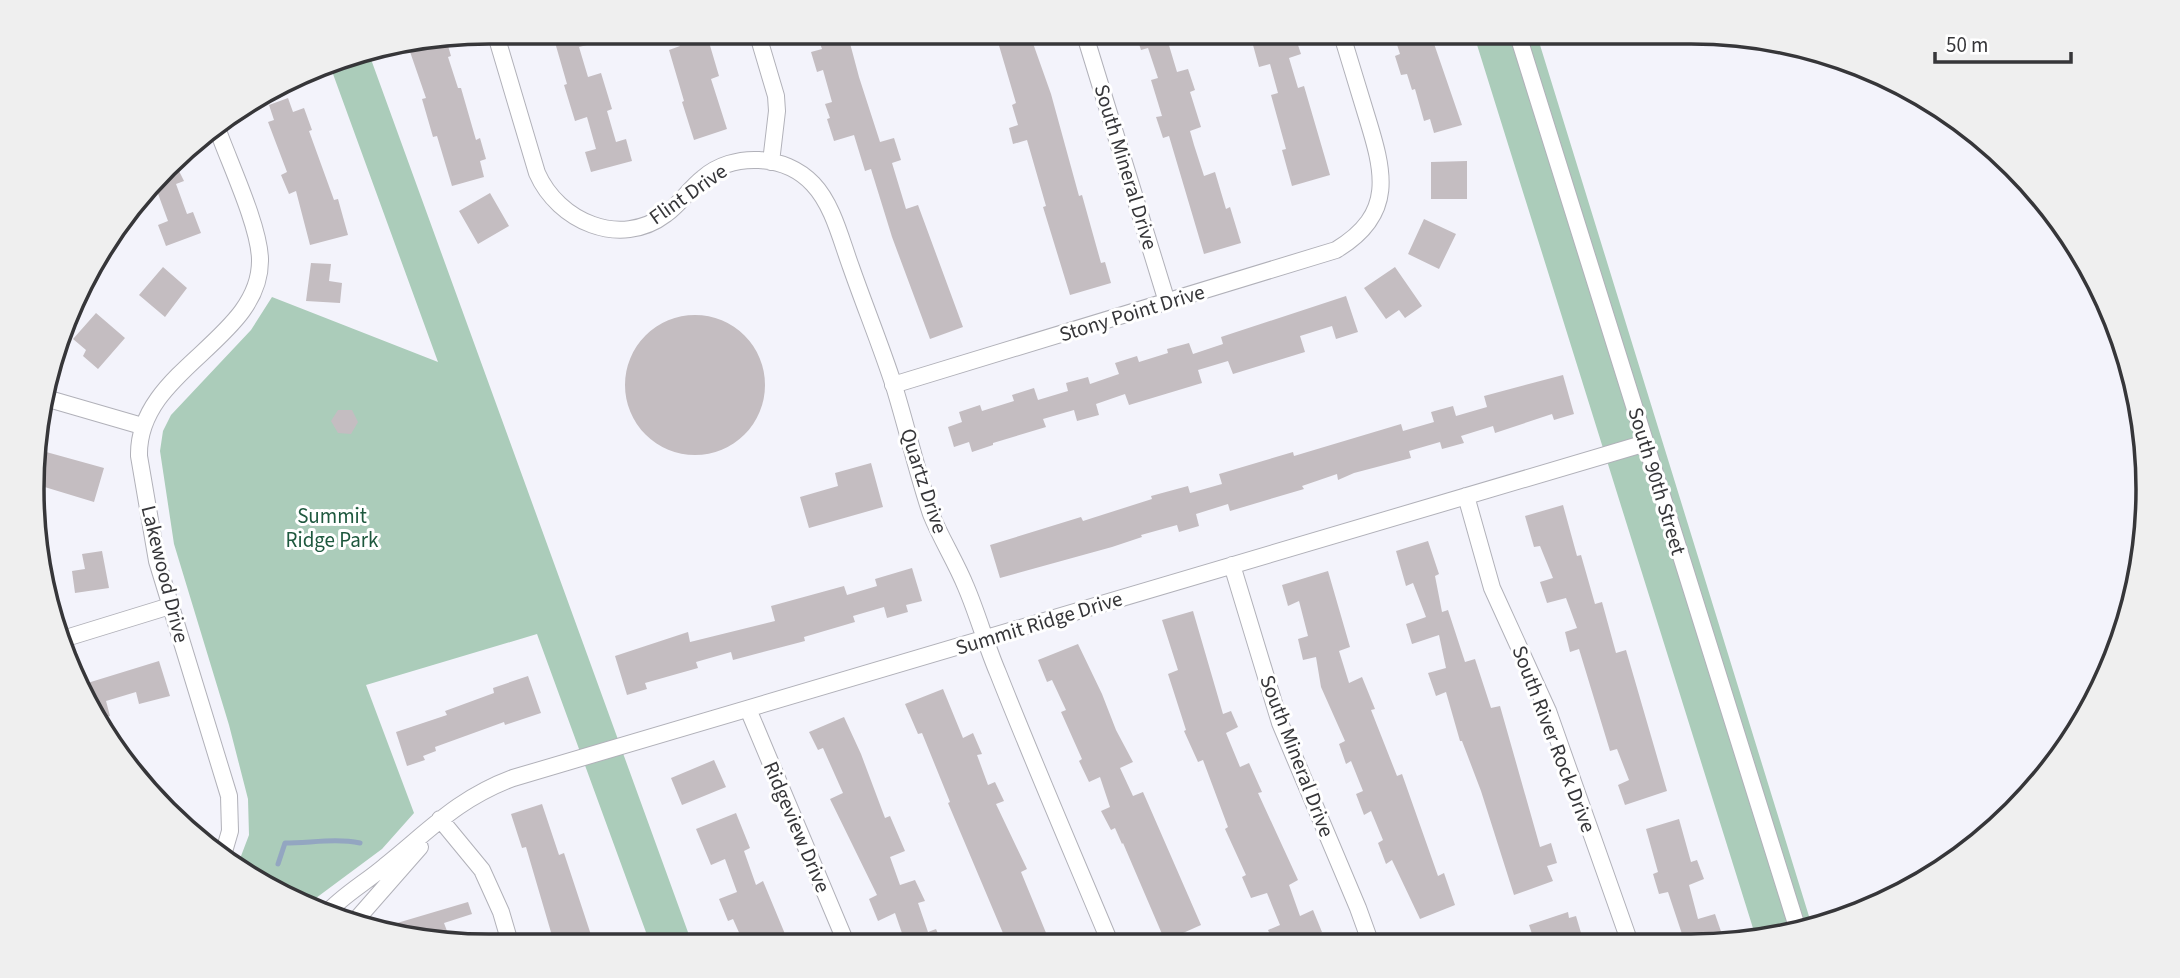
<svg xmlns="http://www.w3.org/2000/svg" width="2180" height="978" font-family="'Source Sans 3',sans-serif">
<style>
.green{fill:#abccba}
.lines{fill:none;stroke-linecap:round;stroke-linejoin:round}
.stream{stroke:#93a6c1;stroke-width:5}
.building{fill:#c4bdc1}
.street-casing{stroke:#b1b1b9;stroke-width:18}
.street{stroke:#fff;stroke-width:16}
.labels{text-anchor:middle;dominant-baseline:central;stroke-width:6;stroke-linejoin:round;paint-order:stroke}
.street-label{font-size:21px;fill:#363639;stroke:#fff}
.park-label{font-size:21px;fill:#1e583e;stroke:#fff}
.rim{fill:none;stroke:#363639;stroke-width:3.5}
</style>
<rect width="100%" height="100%" fill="#f3f3fb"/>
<path class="green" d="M 1473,32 L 1536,32 L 1812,926 L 1757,941 Z
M 368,51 L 693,946 L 651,946 L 537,634 L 366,685 L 414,813 L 382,849 L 316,898 L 309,909 L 238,864 L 249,835 L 248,799 L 229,725 L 174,544 L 160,451 L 163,431 L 171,415 L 251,330 L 272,297 L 438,362 L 329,63 L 342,56 Z"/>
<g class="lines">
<path class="stream" d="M 278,864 L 285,843 C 310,843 336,838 360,843"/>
</g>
<path class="building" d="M 552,32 L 587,32 L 591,44 L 579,47 L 588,77 L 601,73 L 612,109 L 607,111 L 616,142 L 626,139 L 632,161 L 591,172 L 585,152 L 596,149 L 587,117 L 575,121 L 564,85 L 567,84 Z
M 675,32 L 706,32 L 719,76 L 711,79 L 727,129 L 694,140 L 682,102 L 684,101 L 669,50 L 680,46 Z
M 816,32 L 847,32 L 859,77 L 880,142 L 894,138 L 901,160 L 892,163 L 906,209 L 918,205 L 963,327 L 930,339 L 892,237 L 871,169 L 865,171 L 854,135 L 834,141 L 827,119 L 830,118 L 825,104 L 832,102 L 823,70 L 817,72 L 811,52 L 822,49 Z
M 995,32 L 1029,32 L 1051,94 L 1079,196 L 1082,195 L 1101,263 L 1105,262 L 1111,283 L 1070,295 L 1043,207 L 1046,206 L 1027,140 L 1013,144 L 1009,128 L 1018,125 L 1012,105 L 1016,103 Z
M 1135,32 L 1165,32 L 1177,72 L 1188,69 L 1195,90 L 1190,92 L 1201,127 L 1190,131 L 1194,145 L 1204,176 L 1215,172 L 1226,209 L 1230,207 L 1241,243 L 1204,254 L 1169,136 L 1163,138 L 1156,117 L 1162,116 L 1151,80 L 1158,78 L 1148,48 L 1141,50 Z
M 1393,32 L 1430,32 L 1462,125 L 1434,133 L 1430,119 L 1424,121 L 1415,89 L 1412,90 L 1407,74 L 1401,75 L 1395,56 L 1400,54 Z
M 1294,33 L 1301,54 L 1289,58 L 1298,88 L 1304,86 L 1330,175 L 1292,186 L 1282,150 L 1286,149 L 1271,95 L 1278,93 L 1270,64 L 1259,67 L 1253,45 Z
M 446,39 L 451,56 L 448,57 L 458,88 L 461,88 L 476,140 L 480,138 L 486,159 L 480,161 L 484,177 L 452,186 L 437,136 L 433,137 L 422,99 L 426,98 L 408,46 Z
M 288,98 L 293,112 L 304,108 L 312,130 L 309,131 L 334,200 L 338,199 L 348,235 L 310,245 L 296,191 L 289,194 L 281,175 L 287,172 L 268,122 L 274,120 L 269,105 Z
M 174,161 L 184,181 L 176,184 L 187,214 L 193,212 L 201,233 L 166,246 L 158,225 L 168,221 L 157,191 L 147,195 Z
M 1467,161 L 1467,199 L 1431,199 L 1431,162 Z
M 490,193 L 509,226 L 478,244 L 459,211 Z
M 1424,219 L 1456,234 L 1439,269 L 1408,254 Z
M 311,263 L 331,264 L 329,281 L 342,283 L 340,303 L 306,301 Z
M 163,267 L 187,288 L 165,317 L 139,295 Z
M 1395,267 L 1422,306 L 1405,318 L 1399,310 L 1386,319 L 1364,288 Z
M 1346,296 L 1358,332 L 1336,339 L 1332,326 L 1300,336 L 1305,352 L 1233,374 L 1228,361 L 1198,370 L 1202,383 L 1129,405 L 1125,394 L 1096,404 L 1099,415 L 1077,421 L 1074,410 L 1043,419 L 1046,427 L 993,443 L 993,445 L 972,452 L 969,442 L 954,447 L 948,427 L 962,422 L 959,412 L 980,405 L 982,411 L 1014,401 L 1012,395 L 1034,388 L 1038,400 L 1068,391 L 1066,383 L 1088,377 L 1090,384 L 1119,374 L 1115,363 L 1137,356 L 1139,362 L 1168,353 L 1167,349 L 1189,343 L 1193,354 L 1223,344 L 1221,337 Z
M 96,313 L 125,338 L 98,369 L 83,356 L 86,350 L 73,339 Z
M625 385a70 70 0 1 1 140 0a70 70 0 1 1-140 0Z
M 1563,375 L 1574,414 L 1554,420 L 1552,414 L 1495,433 L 1493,426 L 1461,436 L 1464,443 L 1442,449 L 1440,442 L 1409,451 L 1411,458 L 1354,473 L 1338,480 L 1337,474 L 1302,486 L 1304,489 L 1230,511 L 1228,504 L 1196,514 L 1199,526 L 1179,532 L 1177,525 L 1141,535 L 1142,537 L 1112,547 L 1000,578 L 990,545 L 1081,517 L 1083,521 L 1152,499 L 1151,496 L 1188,486 L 1190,493 L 1222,484 L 1219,474 L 1293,452 L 1294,456 L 1401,424 L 1403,431 L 1434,422 L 1431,412 L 1453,406 L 1456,416 L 1487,407 L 1484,396 Z
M 338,410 L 352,410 L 358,422 L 351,434 L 338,433 L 331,421 Z
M 39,450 L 104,468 L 94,502 L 38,485 Z
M 871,463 L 883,507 L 809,528 L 800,497 L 838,486 L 835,473 Z
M 1563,505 L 1577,556 L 1581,555 L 1595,604 L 1602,602 L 1616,653 L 1626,650 L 1667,791 L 1625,805 L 1618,785 L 1629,780 L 1617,749 L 1610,751 L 1579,649 L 1570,652 L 1565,632 L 1577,628 L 1566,598 L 1547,603 L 1540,582 L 1553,578 L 1540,546 L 1534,547 L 1525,516 Z
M 1428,541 L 1439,574 L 1435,576 L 1442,612 L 1448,610 L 1465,662 L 1475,659 L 1491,708 L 1500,706 L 1540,847 L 1551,843 L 1557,863 L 1547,866 L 1553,881 L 1514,895 L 1481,791 L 1462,741 L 1460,741 L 1446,692 L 1436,696 L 1428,673 L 1446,668 L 1439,635 L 1412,644 L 1406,624 L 1426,617 L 1413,583 L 1406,586 L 1396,551 Z
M 102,551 L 109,588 L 75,593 L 72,571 L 85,569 L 82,554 Z
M 912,568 L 922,601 L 906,605 L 908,612 L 887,618 L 884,607 L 853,616 L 855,622 L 804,637 L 805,641 L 733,660 L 731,652 L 696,662 L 698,668 L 645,683 L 647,689 L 627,695 L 615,656 L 688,632 L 690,642 L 775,621 L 771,606 L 844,586 L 847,595 L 877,586 L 875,579 Z
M 1328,571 L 1350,647 L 1339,651 L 1349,683 L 1362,677 L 1375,709 L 1371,710 L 1397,776 L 1402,774 L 1438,876 L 1444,873 L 1455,905 L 1420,919 L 1392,860 L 1386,864 L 1378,843 L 1383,840 L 1371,811 L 1364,815 L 1356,794 L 1363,791 L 1351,761 L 1346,764 L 1339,744 L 1345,741 L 1321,687 L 1316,657 L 1303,660 L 1298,639 L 1308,636 L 1299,601 L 1288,606 L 1282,585 Z
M 1193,611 L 1223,714 L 1231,711 L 1238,727 L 1226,733 L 1240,767 L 1249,763 L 1262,792 L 1258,793 L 1298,880 L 1289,885 L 1300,916 L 1313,910 L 1322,932 L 1314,935 L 1318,944 L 1274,944 L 1268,930 L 1280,925 L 1267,893 L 1251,898 L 1242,877 L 1246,875 L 1225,829 L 1228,827 L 1203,760 L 1198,762 L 1184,731 L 1186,730 L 1168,674 L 1178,670 L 1162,620 Z
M 1078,644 L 1102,694 L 1116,730 L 1133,762 L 1120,768 L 1133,796 L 1143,792 L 1201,925 L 1165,941 L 1123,843 L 1122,844 L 1115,828 L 1111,830 L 1101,811 L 1110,807 L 1100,777 L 1089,782 L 1079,761 L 1082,759 L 1061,712 L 1066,710 L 1052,680 L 1047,682 L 1038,660 Z
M 159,661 L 170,696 L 139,704 L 136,692 L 106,701 L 110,716 L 95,720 L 81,685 Z
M 528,676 L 541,713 L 505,725 L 504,722 L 435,747 L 436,751 L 423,756 L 425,760 L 407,766 L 396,732 L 447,715 L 445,711 L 494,693 L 493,688 Z
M 943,689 L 963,738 L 973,733 L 982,754 L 977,755 L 988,785 L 995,782 L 1004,801 L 996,804 L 1027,869 L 1021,872 L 1051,945 L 1008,945 L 948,803 L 950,802 L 922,733 L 918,734 L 905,704 Z
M 844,717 L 861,754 L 885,818 L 890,816 L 905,851 L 890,857 L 900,885 L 915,880 L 925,901 L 918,903 L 928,932 L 936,929 L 943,945 L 896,945 L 895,942 L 904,939 L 895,913 L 878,921 L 869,899 L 877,895 L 830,799 L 843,793 L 823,748 L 818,750 L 809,732 Z
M 714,760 L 726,787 L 682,805 L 671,778 Z
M 542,804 L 559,855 L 564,853 L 592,938 L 567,946 L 555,946 L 526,847 L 522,848 L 511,814 Z
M 736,813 L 750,848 L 744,851 L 756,885 L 763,881 L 790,946 L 745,946 L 733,919 L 728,921 L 719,899 L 737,892 L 725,859 L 711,865 L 696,829 Z
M 1679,819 L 1691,862 L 1697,860 L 1704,879 L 1689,885 L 1698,919 L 1715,914 L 1725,943 L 1685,943 L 1668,892 L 1659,894 L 1653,874 L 1658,872 L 1646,829 Z
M 468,902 L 472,914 L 444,923 L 450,939 L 387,926 Z
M 1568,912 L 1569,918 L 1576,916 L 1584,943 L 1535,943 L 1529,925 Z"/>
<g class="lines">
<defs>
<path id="street" d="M 495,32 L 537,173 C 558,221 620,249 666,214 C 680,204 689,189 703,178 C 733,152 785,154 813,184 C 833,205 841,240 851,267 C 865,307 881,346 894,386 C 907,428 917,472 931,514 C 941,539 956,562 966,587 C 978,615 986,645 998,673 C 1034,764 1073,854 1111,945
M 757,32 L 776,96 L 777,111 L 771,162
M 1084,32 L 1167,302
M 1517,32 L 1798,930
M 217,128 C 229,162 259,225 260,259 C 262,340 137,369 139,456 L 157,561 L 229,796 L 230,831 L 223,855
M 893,385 L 1336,250 C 1396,214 1384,172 1366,114 C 1358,87 1349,59 1341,32
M 42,397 L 142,426
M 1466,496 L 1492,588 L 1548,711 L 1630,943
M 1232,565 L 1280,723 L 1358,908 L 1371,944
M 66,638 L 170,606
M 748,709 L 847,945
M 440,819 L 482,870 L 501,912 L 511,946
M 326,914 C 343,895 365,883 385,866 C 430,830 457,799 513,778 L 1646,443
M 356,920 L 420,847"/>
</defs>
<use href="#street" class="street-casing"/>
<use href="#street" class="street"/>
</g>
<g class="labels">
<g class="street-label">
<text transform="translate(1126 167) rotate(73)">South Mineral Drive</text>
<text transform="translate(688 194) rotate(-35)">Flint Drive</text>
<text transform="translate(1132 313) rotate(-17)">Stony Point Drive</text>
<text transform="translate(924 481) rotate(72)">Quartz Drive</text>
<text transform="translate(1657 481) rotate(73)">South 90th Street</text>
<text transform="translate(165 574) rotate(76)">Lakewood Drive</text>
<text transform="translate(1039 623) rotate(-17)">Summit Ridge Drive</text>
<text transform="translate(1554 739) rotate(69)">South River Rock Drive</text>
<text transform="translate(1297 756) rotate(69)">South Mineral Drive</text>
<text transform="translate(797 827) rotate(67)">Ridgeview Drive</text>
</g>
<g class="park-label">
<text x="332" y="516">Summit<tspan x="332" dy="24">Ridge Park</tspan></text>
</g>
</g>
<path d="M0 0H2180V978H0ZM489 44H1691A445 445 0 0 1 2136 489V489A445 445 0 0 1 1691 934H489A445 445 0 0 1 44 489V489A445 445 0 0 1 489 44Z" fill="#efefef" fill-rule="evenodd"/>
<path class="rim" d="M489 44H1691A445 445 0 0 1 2136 489V489A445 445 0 0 1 1691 934H489A445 445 0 0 1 44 489V489A445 445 0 0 1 489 44Z"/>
<path d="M1935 52v10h136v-10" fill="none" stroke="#363639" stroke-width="3.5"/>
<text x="1946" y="52" font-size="21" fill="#363639" stroke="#ffffff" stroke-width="5" paint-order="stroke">50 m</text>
</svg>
